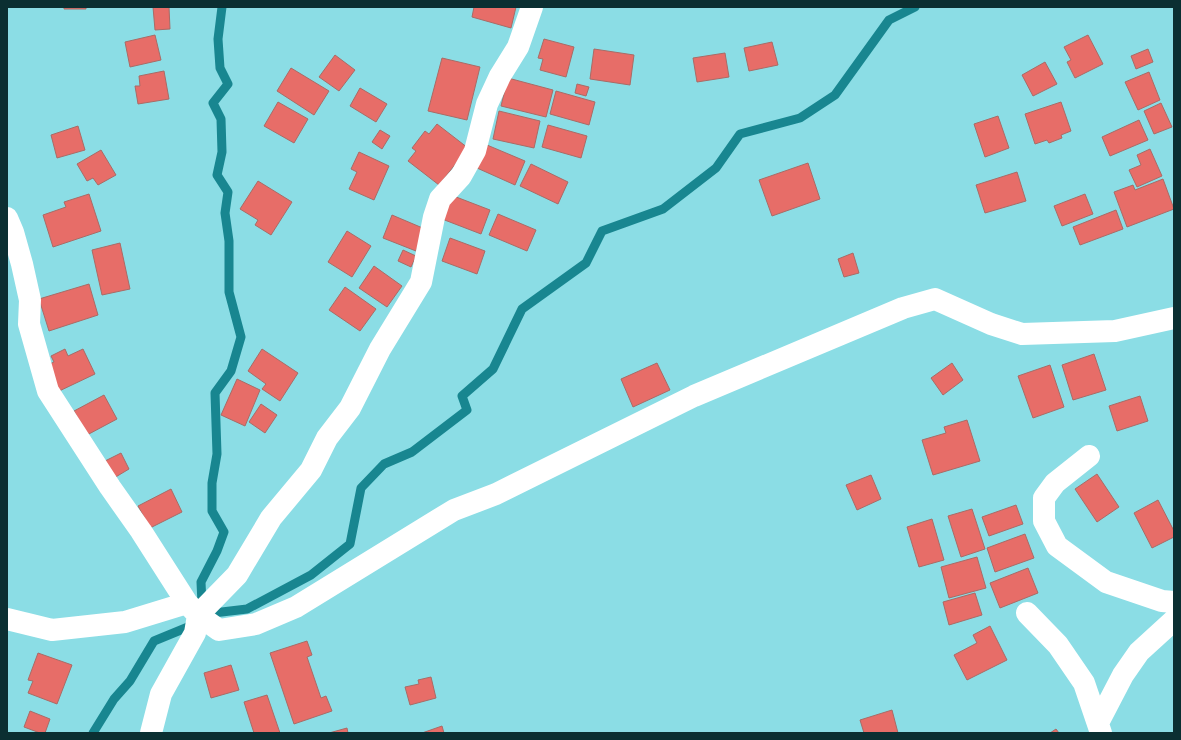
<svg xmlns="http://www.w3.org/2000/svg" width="1181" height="740" font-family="'PT Sans',sans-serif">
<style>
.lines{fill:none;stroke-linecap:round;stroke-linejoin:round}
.stream{stroke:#188690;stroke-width:9}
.building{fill:#e76d68;stroke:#a96b66}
.minor{stroke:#fff;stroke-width:22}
</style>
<rect width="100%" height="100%" fill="#8bdde5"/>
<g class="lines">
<path class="stream" d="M 201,608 L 202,604 L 201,582 L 217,551 L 224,532 L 212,511 L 212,483 L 217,454 L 215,393 L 231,371 L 241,337 L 229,292 L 229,241 L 225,213 L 228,192 L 217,175 L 222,152 L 221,119 L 213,103 L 228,84 L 220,68 L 218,39 L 222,7
M 205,614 L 247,609 L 311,575 L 350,544 L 361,488 L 384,464 L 412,452 L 467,410 L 462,396 L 493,369 L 522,309 L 586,263 L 602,231 L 663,209 L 716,168 L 740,134 L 800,118 L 835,95 L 889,20 L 915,7
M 93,733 L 114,699 L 130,681 L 154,641 L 188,627 L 194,620"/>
</g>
<path class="building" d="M 64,7 L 86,7 L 86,9 L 64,9 Z
M 153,7 L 169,7 L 170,29 L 155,30 Z
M 474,7 L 516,7 L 511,28 L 472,17 Z
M 155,35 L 161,60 L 130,67 L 125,42 Z
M 1088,35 L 1103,64 L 1075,78 L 1067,62 L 1071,60 L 1064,47 Z
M 544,39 L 574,47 L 566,77 L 540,70 L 543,59 L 538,58 Z
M 772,42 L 778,65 L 749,71 L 744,48 Z
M 594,49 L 634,55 L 630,85 L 590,79 Z
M 1148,49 L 1153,62 L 1136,69 L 1131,56 Z
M 725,53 L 729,77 L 697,82 L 693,58 Z
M 335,55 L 355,70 L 339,91 L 319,77 Z
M 442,58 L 480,67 L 467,120 L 428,111 Z
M 1045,62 L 1057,84 L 1033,96 L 1022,75 Z
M 291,68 L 329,91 L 314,115 L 277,91 Z
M 164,71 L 169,99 L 138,104 L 135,86 L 140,86 L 139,76 Z
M 1149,72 L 1160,100 L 1138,110 L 1125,82 Z
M 508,78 L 553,90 L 546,117 L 501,106 Z
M 577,84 L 589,87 L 586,96 L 575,93 Z
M 360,88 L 387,104 L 376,122 L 350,106 Z
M 556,91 L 595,102 L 589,125 L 550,114 Z
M 278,102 L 308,119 L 294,143 L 264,126 Z
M 1061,102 L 1071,131 L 1061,135 L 1062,138 L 1049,143 L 1047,140 L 1035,144 L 1025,114 Z
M 1161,103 L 1172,127 L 1154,134 L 1144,111 Z
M 499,111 L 540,121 L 534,148 L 493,139 Z
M 998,116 L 1009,148 L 985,157 L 974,124 Z
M 1139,120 L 1148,140 L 1110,156 L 1102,137 Z
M 437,124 L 468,148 L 439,185 L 408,161 L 416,151 L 412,148 L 425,131 L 429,134 Z
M 548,125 L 587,136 L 581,158 L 542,147 Z
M 78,126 L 85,150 L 57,158 L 51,135 Z
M 380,130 L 390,136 L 382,149 L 372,142 Z
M 487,145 L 525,161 L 515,185 L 477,168 Z
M 1150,149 L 1162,176 L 1137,187 L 1129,170 L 1141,165 L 1137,155 Z
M 101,150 L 116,175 L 98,185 L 93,178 L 87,181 L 77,164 Z
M 359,152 L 389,166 L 374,200 L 349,189 L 357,172 L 351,169 Z
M 808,163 L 820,199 L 772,216 L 759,180 Z
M 531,164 L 568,182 L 558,204 L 520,186 Z
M 1017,172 L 1026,201 L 985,213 L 976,185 Z
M 1163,179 L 1174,209 L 1127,227 L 1114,192 L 1133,185 L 1135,190 Z
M 258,181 L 292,202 L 271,235 L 255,225 L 258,220 L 240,209 Z
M 89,194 L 101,231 L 53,247 L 43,215 L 66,207 L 64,202 Z
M 1085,194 L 1093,214 L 1062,226 L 1054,206 Z
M 451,195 L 490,210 L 481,234 L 442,219 Z
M 1116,210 L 1123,229 L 1080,245 L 1073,227 Z
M 498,214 L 536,230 L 527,251 L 489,235 Z
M 392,215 L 425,229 L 416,251 L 383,238 Z
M 347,231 L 371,246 L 352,277 L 328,262 Z
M 450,238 L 485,251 L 477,274 L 442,261 Z
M 120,243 L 130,289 L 102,295 L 92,250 Z
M 403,250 L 416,256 L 411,267 L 398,261 Z
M 853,253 L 859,273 L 844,277 L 838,259 Z
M 374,266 L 402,286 L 387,307 L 359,288 Z
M 89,284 L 98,315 L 49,331 L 39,299 Z
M 345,287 L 376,309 L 360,331 L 329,310 Z
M 65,349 L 68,356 L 83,349 L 95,374 L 55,393 L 43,367 L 54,362 L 51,356 Z
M 262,349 L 298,373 L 280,401 L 262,389 L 266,384 L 248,371 Z
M 1094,354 L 1106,390 L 1073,400 L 1062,365 Z
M 657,363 L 670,390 L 633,407 L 621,379 Z
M 952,363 L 963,380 L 943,395 L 931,378 Z
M 1050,365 L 1064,407 L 1033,418 L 1018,376 Z
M 237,379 L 260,390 L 245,426 L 221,415 Z
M 104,395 L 117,419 L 87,435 L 74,411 Z
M 1140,396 L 1148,421 L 1117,431 L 1109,406 Z
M 261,404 L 277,415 L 265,433 L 249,422 Z
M 967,420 L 980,461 L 933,475 L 922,440 L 946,433 L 944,427 Z
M 121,453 L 129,469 L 114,478 L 105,461 Z
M 1097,474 L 1119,507 L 1097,522 L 1075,489 Z
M 871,475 L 881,499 L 857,510 L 846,485 Z
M 171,489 L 182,512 L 150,528 L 138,506 Z
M 1158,500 L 1174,531 L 1174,537 L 1152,548 L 1134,513 Z
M 1016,505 L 1023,524 L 989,536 L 982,517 Z
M 972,509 L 985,549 L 961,557 L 948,516 Z
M 932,519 L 944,560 L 919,567 L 907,527 Z
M 1025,534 L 1034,558 L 995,572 L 987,548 Z
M 977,557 L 986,588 L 949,598 L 941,567 Z
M 1028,568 L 1038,593 L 1000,608 L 990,583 Z
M 975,593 L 982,615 L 949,625 L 943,602 Z
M 990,626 L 1007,660 L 967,680 L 954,655 L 977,643 L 973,635 Z
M 307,641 L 312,655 L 307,657 L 321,698 L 326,696 L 332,711 L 294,724 L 270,653 Z
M 38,653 L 72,665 L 57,704 L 28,693 L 33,681 L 28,680 Z
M 231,665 L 239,690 L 211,698 L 204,673 Z
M 431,677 L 436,698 L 410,705 L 405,687 L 419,684 L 418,680 Z
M 267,695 L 280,733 L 254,733 L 244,702 Z
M 892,710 L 898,733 L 864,733 L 860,720 Z
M 30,711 L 50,719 L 45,733 L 40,733 L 24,727 Z
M 442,726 L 444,733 L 422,733 Z
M 347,728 L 348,733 L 329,733 Z
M 1056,729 L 1059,733 L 1050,733 Z"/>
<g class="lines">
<path class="minor" d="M 7,218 L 13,232 L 22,264 L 30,300 L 29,324 L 48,391 L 110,487 L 141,531 L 187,603 L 198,615 L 219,630 L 256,624 L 296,607 L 454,510 L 496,494 L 694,396 L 903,308 L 935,299 L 991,324 L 1022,334 L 1115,331 L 1174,318
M 1089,456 L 1055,483 L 1044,498 L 1044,521 L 1057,546 L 1106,582 L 1162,601 L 1174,602
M 1027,613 L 1058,645 L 1084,683 L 1101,733
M 7,619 L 52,630 L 125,622 L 187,603
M 1098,723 L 1123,675 L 1139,652 L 1174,620
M 151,733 L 161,694 L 195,633 L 198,615 L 237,575 L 271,518 L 311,470 L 327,438 L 350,408 L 380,349 L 421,282 L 434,217 L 440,199 L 461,176 L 475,151 L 487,104 L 500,76 L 518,47 L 532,7"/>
</g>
<rect width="1181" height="740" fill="none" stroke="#0b2f32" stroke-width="16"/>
</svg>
